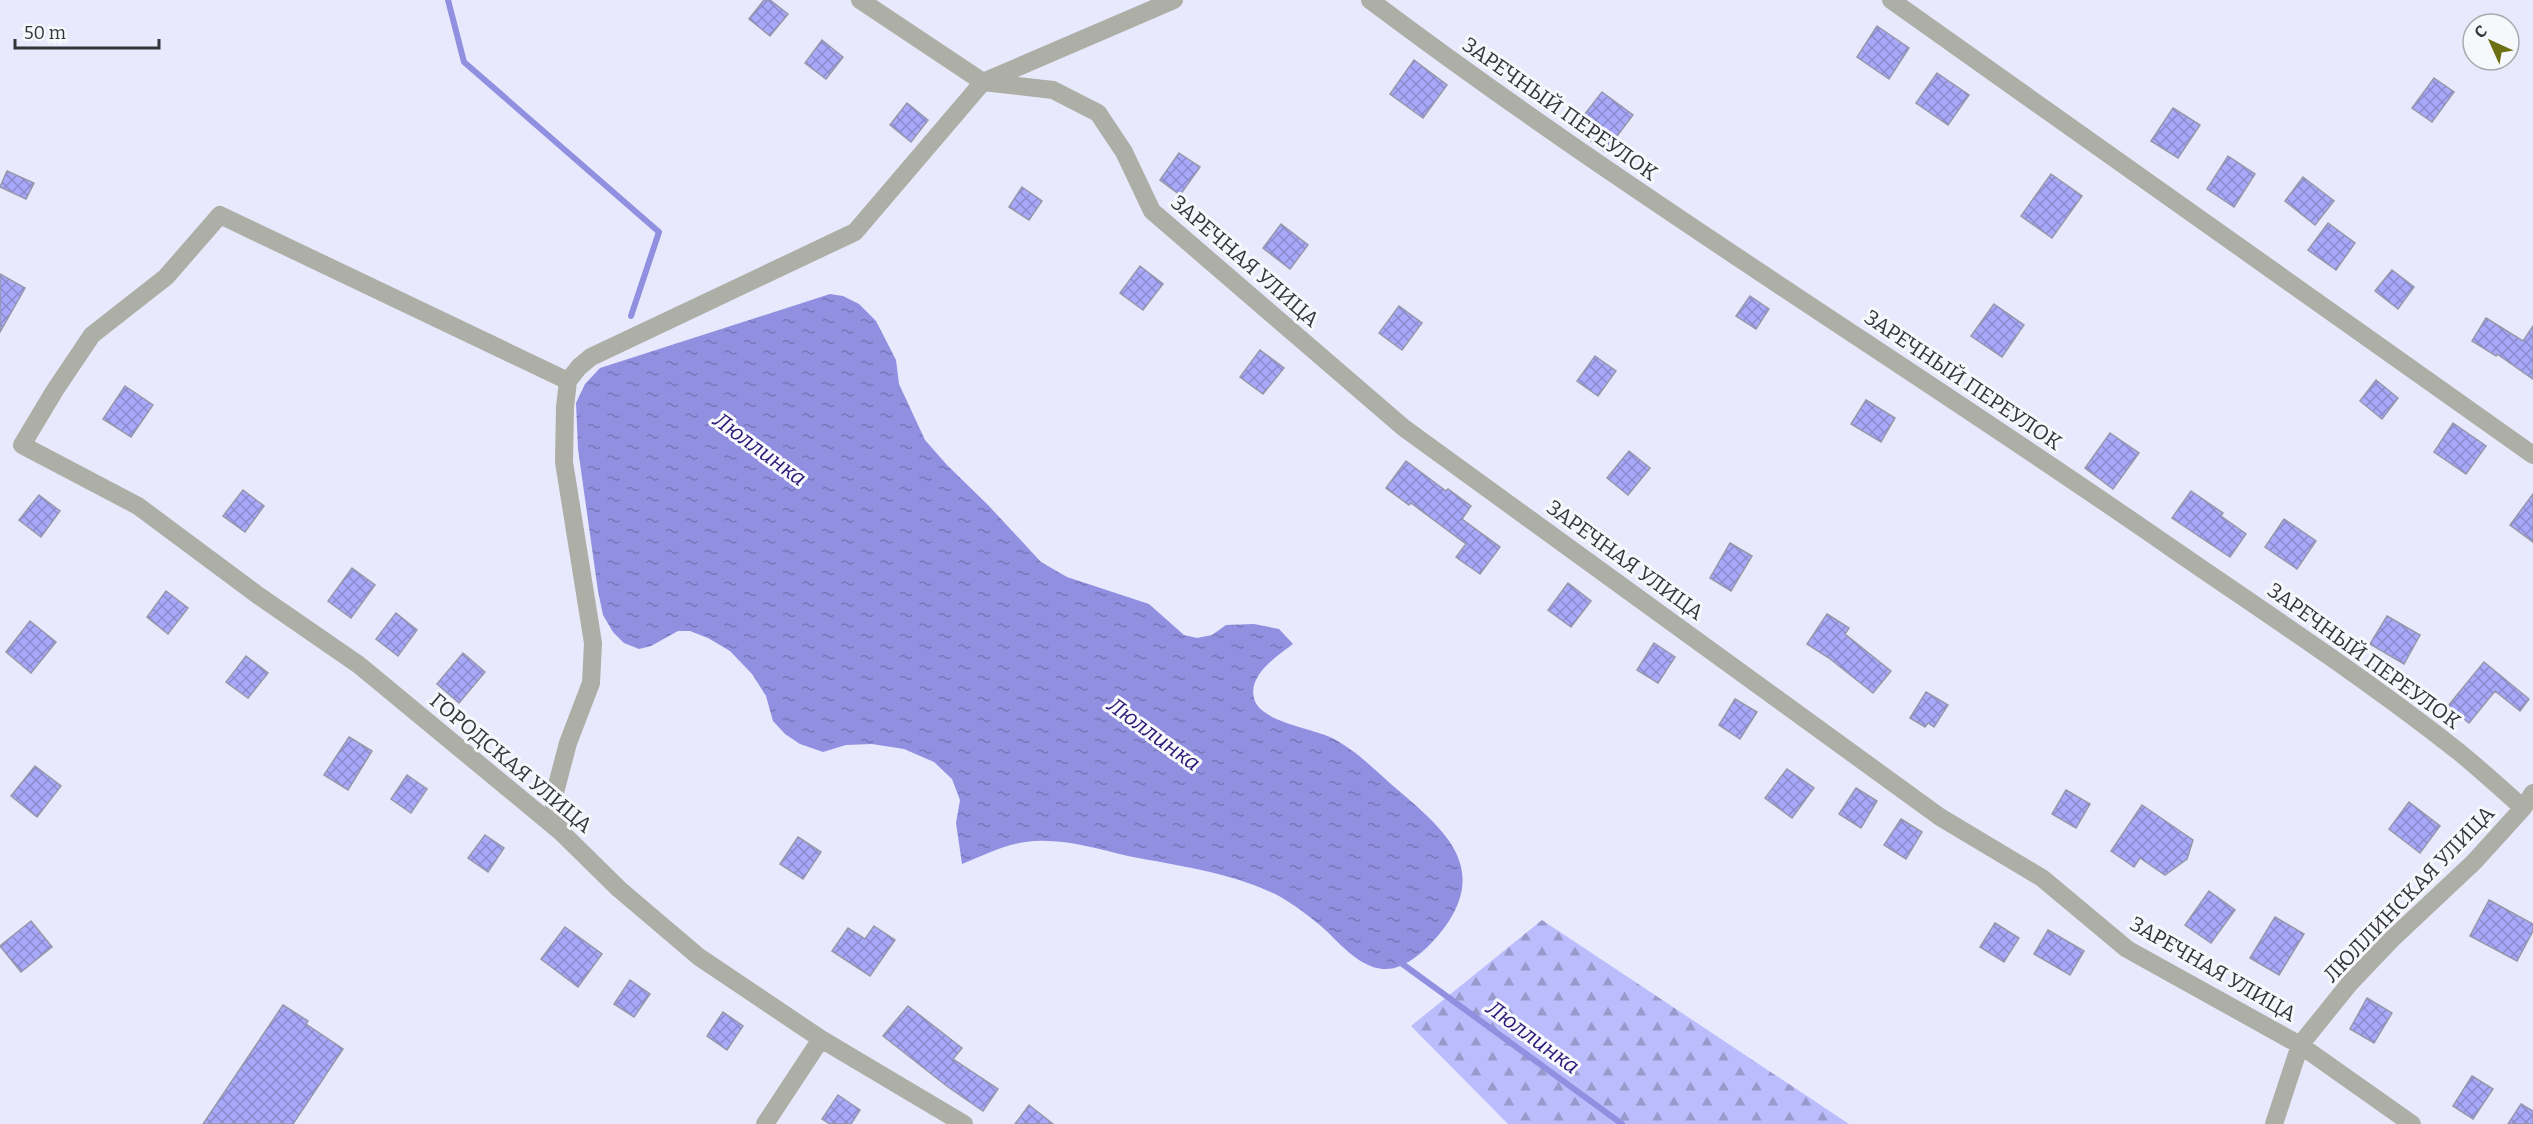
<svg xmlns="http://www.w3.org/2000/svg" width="2533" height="1124" font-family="Bitter,serif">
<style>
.forest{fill:url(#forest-firs)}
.water{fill:url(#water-ripples)}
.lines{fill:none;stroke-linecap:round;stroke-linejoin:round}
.stream{stroke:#918fe0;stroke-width:6}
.building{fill:url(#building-cross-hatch);stroke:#9797aa;stroke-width:1.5}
.minor{stroke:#adaea5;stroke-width:18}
.labels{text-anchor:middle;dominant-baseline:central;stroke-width:6;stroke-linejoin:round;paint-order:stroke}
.street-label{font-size:21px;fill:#34343b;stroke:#f7f8fc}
.water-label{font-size:22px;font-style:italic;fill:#2c1876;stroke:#f7f8fc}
</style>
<defs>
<pattern id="forest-firs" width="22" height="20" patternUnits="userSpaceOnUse" patternTransform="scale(1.5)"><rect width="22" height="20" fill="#bbbcfb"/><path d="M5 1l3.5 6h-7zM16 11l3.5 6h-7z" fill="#999acc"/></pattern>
<pattern id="water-ripples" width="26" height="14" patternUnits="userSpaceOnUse" patternTransform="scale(1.5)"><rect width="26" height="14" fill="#918fe0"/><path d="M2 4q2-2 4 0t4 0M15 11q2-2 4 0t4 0" fill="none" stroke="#7776b7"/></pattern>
<pattern id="building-cross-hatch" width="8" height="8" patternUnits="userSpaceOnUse" patternTransform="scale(1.5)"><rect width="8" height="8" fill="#a8a8fb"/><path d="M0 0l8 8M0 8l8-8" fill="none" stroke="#8a8acc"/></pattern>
</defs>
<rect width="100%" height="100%" fill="#e8e9fd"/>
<path class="forest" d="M 1542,920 L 1849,1124 L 1508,1124 L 1411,1026 Z"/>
<path class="water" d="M 830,294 L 843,296 L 859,304 L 876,321 L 896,360 L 899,384 L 925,440 L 947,465 L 988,505 L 1041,562 L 1067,577 L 1149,604 L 1184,635 L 1197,638 L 1212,635 L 1226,625 L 1254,624 L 1279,629 L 1293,644 C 1277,656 1248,675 1254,698 C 1259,722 1313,728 1332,738 C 1354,749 1373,768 1392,785 C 1441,827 1493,866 1441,932 C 1428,948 1405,971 1383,969 C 1358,967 1338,941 1321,926 C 1309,916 1293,904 1279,896 C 1231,872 1179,866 1128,856 C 1094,848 1060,837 1025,842 C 1003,845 982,856 962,864 L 956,823 L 960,800 L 952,779 L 934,762 L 904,749 L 872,744 L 846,745 L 823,752 L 800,744 L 785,734 L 773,721 L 766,696 L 752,674 L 730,651 L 708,638 L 690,631 L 678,631 L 651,646 L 639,649 L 624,643 L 613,632 L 603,615 L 598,591 L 578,449 L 576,403 L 585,384 L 600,368 Z"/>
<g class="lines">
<path class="stream" d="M 448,0 L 464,62 L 659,232 L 631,316
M 1397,960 L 1622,1124"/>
</g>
<path class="building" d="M 764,0 L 770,0 L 788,14 L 770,36 L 749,19 Z
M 1877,26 L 1909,48 L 1889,79 L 1857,57 Z
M 822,40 L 843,57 L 826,79 L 805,63 Z
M 1414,60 L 1447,85 L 1423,118 L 1390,94 Z
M 1937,73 L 1969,95 L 1948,125 L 1916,103 Z
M 2434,78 L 2454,92 L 2432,122 L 2412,108 Z
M 1602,92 L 1633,115 L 1605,152 L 1574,128 Z
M 907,103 L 928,120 L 911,142 L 890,125 Z
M 2173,108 L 2200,125 L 2178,158 L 2151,141 Z
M 1179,153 L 1200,167 L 1180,195 L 1160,180 Z
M 2228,156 L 2255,174 L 2234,207 L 2207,189 Z
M 7,171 L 34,183 L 26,199 L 0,187 Z
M 2051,174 L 2082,196 L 2052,238 L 2021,216 Z
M 2303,177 L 2334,201 L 2315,225 L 2285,201 Z
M 1022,187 L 1042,201 L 1029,220 L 1009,207 Z
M 2328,223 L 2355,243 L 2336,270 L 2308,250 Z
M 1281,224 L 1308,245 L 1290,269 L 1263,248 Z
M 1140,266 L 1163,284 L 1143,310 L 1120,293 Z
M 2392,270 L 2414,287 L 2398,309 L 2375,291 Z
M 0,274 L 25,288 L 0,332 Z
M 1750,296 L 1769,309 L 1756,329 L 1736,316 Z
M 1994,304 L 2024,325 L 2002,357 L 1971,336 Z
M 1399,306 L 1422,323 L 1402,350 L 1379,333 Z
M 2486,318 L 2523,341 L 2533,326 L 2533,379 L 2497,354 L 2496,356 L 2472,341 Z
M 1260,350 L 1284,368 L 1263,394 L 1240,377 Z
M 1595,356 L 1616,371 L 1598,396 L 1577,381 Z
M 2376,380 L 2398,398 L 2382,419 L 2360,401 Z
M 125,386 L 153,405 L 131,437 L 103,419 Z
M 1866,400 L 1895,418 L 1881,442 L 1851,424 Z
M 2453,423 L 2486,446 L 2466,474 L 2434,452 Z
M 2110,433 L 2139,453 L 2113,489 L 2085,468 Z
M 1629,451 L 1650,468 L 1628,495 L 1607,478 Z
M 1406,461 L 1446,491 L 1448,489 L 1471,506 L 1462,519 L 1500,547 L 1480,574 L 1456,557 L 1466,544 L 1411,503 L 1409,505 L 1386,488 Z
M 243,490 L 264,506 L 245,532 L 223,516 Z
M 2191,491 L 2223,513 L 2221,516 L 2246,534 L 2230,557 L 2172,518 Z
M 2533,494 L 2533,542 L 2510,525 Z
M 39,495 L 60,511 L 41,537 L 19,520 Z
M 2284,519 L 2316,541 L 2297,569 L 2265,547 Z
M 1730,543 L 1752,556 L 1731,591 L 1710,578 Z
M 352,568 L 375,585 L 351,618 L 328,601 Z
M 1568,583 L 1591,601 L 1571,627 L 1548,610 Z
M 166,591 L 188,608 L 168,634 L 147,617 Z
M 396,613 L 417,630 L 398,656 L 376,639 Z
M 1827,614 L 1849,628 L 1845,634 L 1891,671 L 1873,693 L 1829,658 L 1807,644 Z
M 2387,616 L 2420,635 L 2404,664 L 2370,644 Z
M 30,621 L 56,642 L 31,673 L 6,652 Z
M 1654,643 L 1675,657 L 1658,683 L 1637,670 Z
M 463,653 L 485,672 L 459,703 L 437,684 Z
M 246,656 L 268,673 L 248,698 L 226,682 Z
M 2484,662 L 2529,699 L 2520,711 L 2495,691 L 2469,723 L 2448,706 Z
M 1926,692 L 1948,705 L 1934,727 L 1928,723 L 1925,727 L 1910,718 Z
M 1735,699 L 1757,712 L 1740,739 L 1719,725 Z
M 349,737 L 372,751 L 348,790 L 324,775 Z
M 35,766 L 61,786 L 37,817 L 11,796 Z
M 1787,769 L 1814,788 L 1792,818 L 1765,798 Z
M 407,775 L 427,789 L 411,813 L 391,799 Z
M 1856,788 L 1877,801 L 1861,828 L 1839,814 Z
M 2066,790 L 2090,804 L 2076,828 L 2052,814 Z
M 2409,802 L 2440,826 L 2420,853 L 2389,829 Z
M 2142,805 L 2193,840 L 2187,859 L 2165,875 L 2140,858 L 2134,867 L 2111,851 Z
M 1901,819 L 1922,832 L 1906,859 L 1884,845 Z
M 485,835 L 504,848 L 488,872 L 468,858 Z
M 798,837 L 821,852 L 803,879 L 780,864 Z
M 2209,891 L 2235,910 L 2211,943 L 2185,925 Z
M 2489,900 L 2533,924 L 2533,931 L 2517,961 L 2470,936 Z
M 2275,917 L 2304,934 L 2279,975 L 2250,958 Z
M 31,921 L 52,947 L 21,972 L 0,946 Z
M 1995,923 L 2019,938 L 2004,962 L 1980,947 Z
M 874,926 L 895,940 L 870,976 L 832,951 L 848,928 L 865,939 Z
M 565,927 L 602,954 L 578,987 L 541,959 Z
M 2048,930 L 2084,951 L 2070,975 L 2034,954 Z
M 630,980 L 650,994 L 634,1017 L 614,1004 Z
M 2367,998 L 2392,1013 L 2374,1043 L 2350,1029 Z
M 283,1005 L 308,1021 L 306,1024 L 343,1049 L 293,1124 L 203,1124 Z
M 908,1006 L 962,1048 L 953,1059 L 998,1089 L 983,1111 L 948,1087 L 883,1036 Z
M 723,1012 L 743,1026 L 727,1050 L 707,1036 Z
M 2472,1076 L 2493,1089 L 2473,1119 L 2453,1106 Z
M 838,1095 L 860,1110 L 851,1124 L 830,1124 L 822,1119 Z
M 2521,1104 L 2533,1111 L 2533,1124 L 2508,1124 Z
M 1029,1105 L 1053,1124 L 1015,1124 Z"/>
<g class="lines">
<path class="minor" d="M 860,0 L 983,82 L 1053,90 L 1098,113 L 1124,152 L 1152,211 L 1404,428 L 1940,817 L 2042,878 L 2127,949 L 2300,1045 L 2412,1124
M 1370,0 C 1628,194 1905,363 2170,547 C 2267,614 2367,679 2459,752 C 2481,770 2502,789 2523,808
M 1891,0 L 2533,455
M 568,381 L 220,215 L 166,277 L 92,335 L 55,390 L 22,445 L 138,506 L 259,596 L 359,665 L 561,832 L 619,889 L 699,957 L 821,1039 L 964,1124
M 561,832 L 553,800 L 568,743 L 591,683 L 593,643 L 564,462 L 565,407 L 568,381 L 579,367 L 591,357 L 855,232 L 983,82 L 1174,0
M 765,1124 L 821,1039
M 2274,1124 L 2300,1045 L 2350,983 L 2391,940 L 2474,862 L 2523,808 L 2533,793"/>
</g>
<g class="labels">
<g class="street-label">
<text transform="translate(1560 109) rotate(35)">ЗАРЕЧНЫЙ ПЕРЕУЛОК</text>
<text transform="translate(1245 261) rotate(41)">ЗАРЕЧНАЯ УЛИЦА</text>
<text transform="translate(1963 380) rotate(34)">ЗАРЕЧНЫЙ ПЕРЕУЛОК</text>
<text transform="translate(1625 560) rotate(36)">ЗАРЕЧНАЯ УЛИЦА</text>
<text transform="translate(2364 656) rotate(36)">ЗАРЕЧНЫЙ ПЕРЕУЛОК</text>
<text transform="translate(511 763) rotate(40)">ГОРОДСКАЯ УЛИЦА</text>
<text transform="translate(2409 894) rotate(-46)">ЛЮЛЛИНСКАЯ УЛИЦА</text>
<text transform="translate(2213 969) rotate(30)">ЗАРЕЧНАЯ УЛИЦА</text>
</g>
<g class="water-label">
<text transform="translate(760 449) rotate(36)">Люллинка</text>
<text transform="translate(1154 734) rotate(36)">Люллинка</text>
<text transform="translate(1533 1037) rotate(36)">Люллинка</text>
</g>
</g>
<g transform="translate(2491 42) rotate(315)"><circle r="28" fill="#f7f8fc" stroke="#a9aaaf" stroke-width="1.5"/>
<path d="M0-4.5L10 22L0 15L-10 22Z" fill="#6d6f13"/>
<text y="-9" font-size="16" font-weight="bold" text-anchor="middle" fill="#34343b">С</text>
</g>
<path d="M15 39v9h144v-9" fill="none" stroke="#34343b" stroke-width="3"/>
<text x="24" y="39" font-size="18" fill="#34343b" stroke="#f7f8fc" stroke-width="4.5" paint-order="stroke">50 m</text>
</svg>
